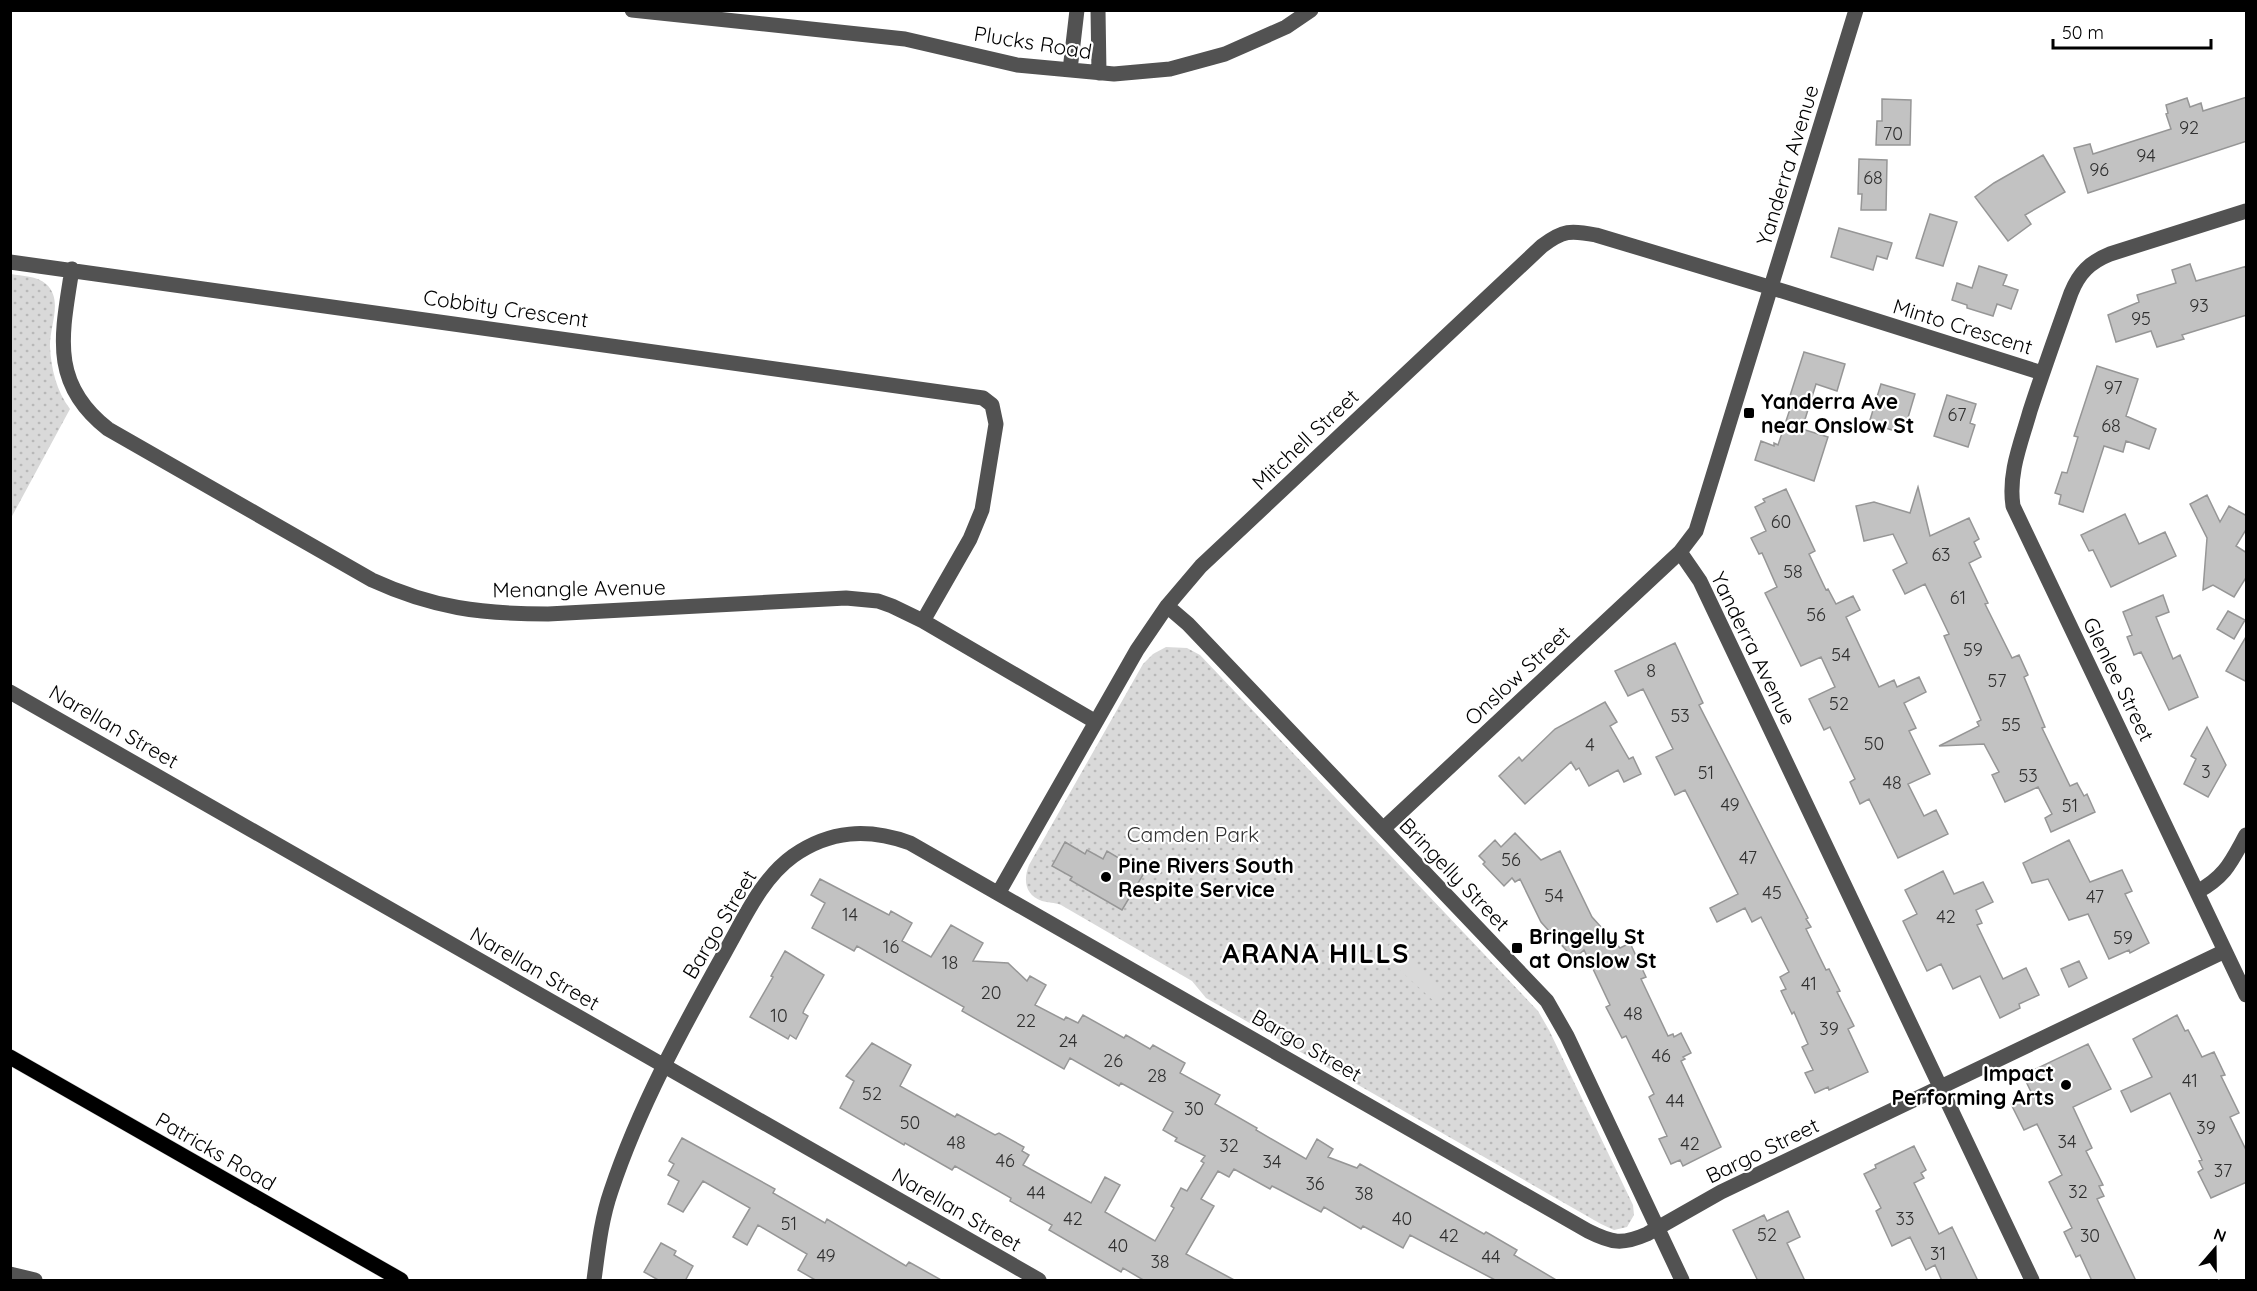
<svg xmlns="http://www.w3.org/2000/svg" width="2257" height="1291" font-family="Quicksand,sans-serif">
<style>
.park{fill:url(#park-dots)}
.garden{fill:#d9d9d9}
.building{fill:#c2c2c2;stroke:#969696;stroke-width:1.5}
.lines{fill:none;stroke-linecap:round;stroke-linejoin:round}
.major-casing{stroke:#dbdbdb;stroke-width:16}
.minor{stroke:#525252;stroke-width:15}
.major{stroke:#000;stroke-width:15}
.poi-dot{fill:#000;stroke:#fff;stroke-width:2}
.labels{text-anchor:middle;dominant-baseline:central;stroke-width:4.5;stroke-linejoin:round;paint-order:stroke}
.number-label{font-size:18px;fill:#303030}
.street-label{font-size:21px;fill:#000;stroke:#fff}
.poi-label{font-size:21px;font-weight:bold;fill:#000;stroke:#fff;text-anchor:start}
.park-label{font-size:21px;fill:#303030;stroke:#fff}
.district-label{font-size:27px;font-weight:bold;letter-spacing:1.5px;fill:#000;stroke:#fff}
</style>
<defs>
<pattern id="park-dots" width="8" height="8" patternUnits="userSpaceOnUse" patternTransform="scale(1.5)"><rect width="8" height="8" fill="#d9d9d9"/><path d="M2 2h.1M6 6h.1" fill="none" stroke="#b8b8b8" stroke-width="1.8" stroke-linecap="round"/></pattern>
</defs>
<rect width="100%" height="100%" fill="#fff"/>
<path class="park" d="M 11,274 C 22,276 37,276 46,284 C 64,300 49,327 50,347 C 51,369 57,392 70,409 L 11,518 Z
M 1166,647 L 1187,648 L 1200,655 L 1538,1011 L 1549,1030 L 1633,1205 L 1634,1215 L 1627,1227 L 1614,1230 L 1601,1224 L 1206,998 L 1192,981 L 1061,905 C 1054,902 1048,903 1042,901 C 1025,895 1023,880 1029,865 L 1143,664 L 1153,654 Z"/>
<path class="garden" d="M 1390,944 L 1445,995 L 1437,1004 L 1381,953 Z"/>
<path class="building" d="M 2247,97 L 2247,141 L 2088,193 L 2074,148 L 2090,144 L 2093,154 L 2171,129 L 2166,114 L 2168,113 L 2166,105 L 2187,98 L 2190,107 L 2201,103 L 2203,111 Z
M 1882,99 L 1911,100 L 1910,145 L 1876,145 L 1877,121 L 1882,121 Z
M 2043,155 L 2065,192 L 2025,215 L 2031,224 L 2008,241 L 1975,197 L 1994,183 Z
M 1859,159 L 1887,160 L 1886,210 L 1861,210 L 1862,194 L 1858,194 Z
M 1930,214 L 1957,222 L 1943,266 L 1916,258 Z
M 1839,228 L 1892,243 L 1887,259 L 1877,256 L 1873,270 L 1831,257 Z
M 2190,264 L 2196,281 L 2247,266 L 2247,315 L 2182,335 L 2184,339 L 2157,347 L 2151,331 L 2116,342 L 2108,315 L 2139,302 L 2137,295 L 2176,283 L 2172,270 Z
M 1979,266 L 2007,275 L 2003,285 L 2018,290 L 2011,309 L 1997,304 L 1993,316 L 1967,308 L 1967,305 L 1952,300 L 1957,283 L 1972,288 Z
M 1804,352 L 1845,364 L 1837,391 L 1816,384 L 1802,429 L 1828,437 L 1814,481 L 1755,460 L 1761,441 L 1774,446 L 1774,443 L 1778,445 L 1792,403 L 1788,402 Z
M 2097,366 L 2138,379 L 2126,416 L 2156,429 L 2149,449 L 2126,441 L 2123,452 L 2104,446 L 2083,512 L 2059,504 L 2061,495 L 2055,493 L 2062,472 L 2067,473 L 2078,437 L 2074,436 Z
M 1881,384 L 1915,394 L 1904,431 L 1896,428 L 1895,431 L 1873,424 L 1873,422 L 1870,420 Z
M 1947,395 L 1976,404 L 1970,423 L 1975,425 L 1968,447 L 1934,436 Z
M 1918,487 L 1930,536 L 1969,518 L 1979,539 L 1974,542 L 1981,557 L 1969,563 L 1988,603 L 1985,604 L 2012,658 L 2019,655 L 2028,675 L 2024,677 L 2045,727 L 2042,728 L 2070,786 L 2077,783 L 2084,796 L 2087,794 L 2095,812 L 2051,832 L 2045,818 L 2052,814 L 2038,787 L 2005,802 L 1992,775 L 1999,772 L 1984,744 L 1939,746 L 1979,726 L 1977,722 L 1981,720 L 1944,636 L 1949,634 L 1925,584 L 1905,594 L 1893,570 L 1907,563 L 1893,534 L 1864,541 L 1856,506 L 1874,502 L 1910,513 Z
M 1786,489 L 1815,551 L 1809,554 L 1826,590 L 1828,589 L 1836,604 L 1853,596 L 1860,610 L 1846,617 L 1879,687 L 1894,680 L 1897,687 L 1919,677 L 1926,692 L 1904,703 L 1916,728 L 1909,731 L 1930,774 L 1908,784 L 1924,816 L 1936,810 L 1948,834 L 1898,858 L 1869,799 L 1860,804 L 1850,782 L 1855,779 L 1830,727 L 1824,730 L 1809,699 L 1835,687 L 1821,657 L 1801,666 L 1765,593 L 1777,587 L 1762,553 L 1759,554 L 1751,538 L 1766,531 L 1755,507 L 1765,502 L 1763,499 Z
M 2207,495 L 2220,522 L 2229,506 L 2247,516 L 2247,528 L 2236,546 L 2247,553 L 2247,576 L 2234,597 L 2213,585 L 2203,590 L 2207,538 L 2190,504 Z
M 2125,514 L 2139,544 L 2165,532 L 2176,556 L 2111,587 L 2093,550 L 2089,551 L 2081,535 Z
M 2163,595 L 2169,612 L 2156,617 L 2173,659 L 2180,655 L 2198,697 L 2169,710 L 2141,652 L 2134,655 L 2127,637 L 2132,635 L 2123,612 Z
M 2228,611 L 2245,620 L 2234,639 L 2217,629 Z
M 2247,635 L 2247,682 L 2226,671 Z
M 1675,643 L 1703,703 L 1699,705 L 1808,918 L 1806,919 L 1811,927 L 1806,929 L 1826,970 L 1829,969 L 1840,991 L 1837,992 L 1854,1026 L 1848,1029 L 1868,1072 L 1829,1090 L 1828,1087 L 1815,1093 L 1805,1073 L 1813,1070 L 1802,1047 L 1808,1044 L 1794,1012 L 1792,1014 L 1781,991 L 1786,989 L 1780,977 L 1789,972 L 1761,917 L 1752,922 L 1745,908 L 1717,922 L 1710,908 L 1738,894 L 1685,790 L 1675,795 L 1656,757 L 1673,749 L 1643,689 L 1628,696 L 1615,671 Z
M 1605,702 L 1617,722 L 1610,726 L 1629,759 L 1633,757 L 1641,774 L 1624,782 L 1618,770 L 1589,786 L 1579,768 L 1576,770 L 1571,762 L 1525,804 L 1499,776 L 1519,757 L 1522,761 L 1555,729 Z
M 2207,727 L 2226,765 L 2208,797 L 2184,784 L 2196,759 L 2191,756 Z
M 1515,833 L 1541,860 L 1560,851 L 1592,917 L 1620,948 L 1630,943 L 1646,977 L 1641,979 L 1668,1036 L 1673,1034 L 1674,1037 L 1681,1033 L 1691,1053 L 1683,1057 L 1685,1059 L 1681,1061 L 1721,1147 L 1683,1166 L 1680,1160 L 1671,1164 L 1659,1139 L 1667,1136 L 1649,1097 L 1654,1094 L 1626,1036 L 1622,1038 L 1606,1007 L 1610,1005 L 1584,950 L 1574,959 L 1541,922 L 1520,879 L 1515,882 L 1512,878 L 1504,886 L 1483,864 L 1485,862 L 1479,856 L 1495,840 L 1501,847 Z
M 2069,840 L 2090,882 L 2122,870 L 2132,891 L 2125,894 L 2149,943 L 2130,953 L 2129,950 L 2109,959 L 2088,914 L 2069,920 L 2048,879 L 2032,883 L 2023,863 Z
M 1065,842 L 1085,854 L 1087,850 L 1103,859 L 1107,851 L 1144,873 L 1122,910 L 1070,880 L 1072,877 L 1052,866 Z
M 1943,871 L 1954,894 L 1983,882 L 1993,902 L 1976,910 L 1982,923 L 1977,925 L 2003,979 L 2026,968 L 2039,995 L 2019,1004 L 2020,1008 L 2000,1018 L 1980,976 L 1953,989 L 1941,964 L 1927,971 L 1903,921 L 1917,914 L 1905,890 Z
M 820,879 L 889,915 L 891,911 L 912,923 L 902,941 L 931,957 L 951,925 L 983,943 L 973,961 L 1008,963 L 1027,981 L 1030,976 L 1046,985 L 1035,1005 L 1064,1020 L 1066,1017 L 1078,1023 L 1083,1015 L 1124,1038 L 1126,1035 L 1150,1049 L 1153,1045 L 1185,1063 L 1180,1073 L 1220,1095 L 1215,1104 L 1257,1128 L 1256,1130 L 1306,1159 L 1317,1139 L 1333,1149 L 1328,1157 L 1357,1168 L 1360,1164 L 1484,1234 L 1486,1232 L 1517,1250 L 1514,1255 L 1558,1281 L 1497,1281 L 1410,1235 L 1403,1248 L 1363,1226 L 1361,1229 L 1324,1207 L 1321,1212 L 1280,1190 L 1272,1186 L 1270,1189 L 1234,1169 L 1229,1177 L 1218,1171 L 1201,1199 L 1214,1206 L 1186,1254 L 1236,1281 L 1145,1281 L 1123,1268 L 1121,1272 L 1049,1230 L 1052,1225 L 1010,1201 L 1011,1198 L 955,1166 L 952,1170 L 905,1143 L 904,1145 L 840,1108 L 854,1081 L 846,1076 L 872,1043 L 911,1065 L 900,1086 L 955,1117 L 957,1114 L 995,1135 L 999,1133 L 1024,1147 L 1022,1151 L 1029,1155 L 1023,1165 L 1091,1203 L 1105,1177 L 1120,1185 L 1105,1212 L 1155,1241 L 1174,1208 L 1171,1206 L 1181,1188 L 1187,1191 L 1204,1163 L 1201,1161 L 1205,1156 L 1175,1141 L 1177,1138 L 1163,1130 L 1173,1112 L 1121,1083 L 1119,1086 L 1070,1058 L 1064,1069 L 962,1011 L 964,1007 L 857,946 L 854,951 L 812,928 L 825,903 L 811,895 Z
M 785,951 L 824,975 L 804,1010 L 803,1013 L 808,1016 L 796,1039 L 790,1035 L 788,1039 L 750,1017 L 773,977 L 771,976 Z
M 2079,961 L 2087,978 L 2069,987 L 2061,969 Z
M 2177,1015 L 2185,1031 L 2188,1030 L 2202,1057 L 2214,1052 L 2225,1075 L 2221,1076 L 2239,1113 L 2230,1117 L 2247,1152 L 2247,1182 L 2211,1198 L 2198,1172 L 2203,1169 L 2199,1161 L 2202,1160 L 2170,1093 L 2131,1112 L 2121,1091 L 2152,1077 L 2133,1039 Z
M 2088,1044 L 2111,1089 L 2073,1107 L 2092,1148 L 2086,1151 L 2103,1185 L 2099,1186 L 2104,1196 L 2097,1199 L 2136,1281 L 2092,1281 L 2080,1255 L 2076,1257 L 2064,1232 L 2072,1228 L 2049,1182 L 2062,1175 L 2037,1124 L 2024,1130 L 2011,1104 L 2032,1094 L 2023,1075 Z
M 682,1138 L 775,1189 L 773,1193 L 825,1223 L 827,1219 L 906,1266 L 909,1262 L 943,1281 L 817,1281 L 798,1270 L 807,1254 L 758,1225 L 747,1245 L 733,1237 L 750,1208 L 703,1181 L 683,1212 L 668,1204 L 679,1181 L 668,1175 L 674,1164 L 669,1161 Z
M 1914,1146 L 1926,1170 L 1921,1173 L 1924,1178 L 1914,1183 L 1939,1234 L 1952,1227 L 1978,1281 L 1942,1281 L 1935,1265 L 1926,1270 L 1910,1237 L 1892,1246 L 1876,1211 L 1881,1208 L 1864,1174 L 1876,1168 L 1875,1165 Z
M 1788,1211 L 1800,1237 L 1787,1243 L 1805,1281 L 1758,1281 L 1733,1230 L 1764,1215 L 1767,1221 Z
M 661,1243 L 676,1251 L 674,1255 L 693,1266 L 685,1281 L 660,1281 L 644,1272 Z"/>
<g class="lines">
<defs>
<path id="major" d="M 10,1057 L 401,1280"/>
</defs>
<use href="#major" class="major-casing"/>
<path class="minor" d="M 632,10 L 905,39 L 1017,65 L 1114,74 L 1170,69 L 1225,54 L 1286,27 L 1311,10
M 1098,10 L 1099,73
M 1070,70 L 1077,10
M 2246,211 L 2110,254 C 2090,262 2079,273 2071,293 C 2057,332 2043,371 2030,411 C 2021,443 2008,473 2013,506 L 2246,995
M 10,262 L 983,398 L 992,405 L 996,424 L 982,510 L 970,539 L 923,621
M 72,269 C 62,334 49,383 108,429 L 372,580 C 433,608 481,614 548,614 L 846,598 L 878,601 L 892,606 L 923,621 L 1096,722
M 1680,552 L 1700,581 L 2032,1280
M 1167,606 L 1188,624 L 1547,1001 L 1567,1036 L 1682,1280
M 10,692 L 1039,1280
M 1383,829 L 1680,552 L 1696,531 L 1856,10
M 999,892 L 1137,650 L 1167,606 L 1201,566 L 1542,246 C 1563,230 1571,230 1596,235 L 1789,293 L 2042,373
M 2197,892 C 2226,876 2231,862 2246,835
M 10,1274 L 35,1280
M 594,1280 C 598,1250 601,1220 611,1191 C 639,1107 682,1029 725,952 C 744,919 761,879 793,856 C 830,830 868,828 910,843 L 1588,1231 C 1612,1243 1622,1245 1647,1234 L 1721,1192 L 2225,951"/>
<use href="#major" class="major"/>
</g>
<g class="poi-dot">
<rect x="1743" y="407" width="12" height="12" rx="3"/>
<circle cx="1106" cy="877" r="6"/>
<rect x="1511" y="942" width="12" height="12" rx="3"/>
<circle cx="2066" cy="1085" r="6"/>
</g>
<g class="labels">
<g class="number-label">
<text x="2189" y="127">92</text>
<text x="1893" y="133">70</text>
<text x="2146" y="155">94</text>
<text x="2099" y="169">96</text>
<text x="1873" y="177">68</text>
<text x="2199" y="305">93</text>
<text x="2141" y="318">95</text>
<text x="2113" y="387">97</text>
<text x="1957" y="414">67</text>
<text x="2111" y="425">68</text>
<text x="1781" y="521">60</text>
<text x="1941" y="554">63</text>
<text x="1793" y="571">58</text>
<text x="1958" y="597">61</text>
<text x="1816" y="614">56</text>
<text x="1973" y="649">59</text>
<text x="1841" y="654">54</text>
<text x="1651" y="670">8</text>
<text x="1997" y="680">57</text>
<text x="1839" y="703">52</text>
<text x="1680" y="715">53</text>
<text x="2011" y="724">55</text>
<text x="1874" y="743">50</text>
<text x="1590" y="744">4</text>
<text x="2206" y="771">3</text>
<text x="1706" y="772">51</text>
<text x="2028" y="775">53</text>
<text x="1892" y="782">48</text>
<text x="1730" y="804">49</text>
<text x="2070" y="805">51</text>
<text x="1748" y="857">47</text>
<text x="1511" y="859">56</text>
<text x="1772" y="892">45</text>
<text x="1554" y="895">54</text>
<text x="2095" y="896">47</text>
<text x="850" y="914">14</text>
<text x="1946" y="916">42</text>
<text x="2123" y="937">59</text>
<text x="891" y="946">16</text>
<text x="950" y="962">18</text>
<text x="1809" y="983">41</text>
<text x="991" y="992">20</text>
<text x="1633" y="1013">48</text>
<text x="779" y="1015">10</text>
<text x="1026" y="1020">22</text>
<text x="1829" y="1028">39</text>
<text x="1068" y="1040">24</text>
<text x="1661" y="1055">46</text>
<text x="1113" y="1060">26</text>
<text x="1157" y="1075">28</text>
<text x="2190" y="1080">41</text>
<text x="872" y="1093">52</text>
<text x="1675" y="1100">44</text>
<text x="1194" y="1108">30</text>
<text x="910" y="1122">50</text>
<text x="2206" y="1127">39</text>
<text x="2067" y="1141">34</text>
<text x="956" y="1142">48</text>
<text x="1690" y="1143">42</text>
<text x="1229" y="1145">32</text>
<text x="1005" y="1160">46</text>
<text x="1272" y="1161">34</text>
<text x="2223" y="1170">37</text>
<text x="1315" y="1183">36</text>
<text x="2078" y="1191">32</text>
<text x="1036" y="1192">44</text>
<text x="1364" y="1193">38</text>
<text x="1073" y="1218">42</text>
<text x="1402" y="1218">40</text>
<text x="1905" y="1218">33</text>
<text x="789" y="1223">51</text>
<text x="1767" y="1234">52</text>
<text x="1449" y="1235">42</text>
<text x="2090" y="1235">30</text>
<text x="1118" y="1245">40</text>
<text x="1938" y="1253">31</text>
<text x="826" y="1255">49</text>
<text x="1491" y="1256">44</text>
<text x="1160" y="1261">38</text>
</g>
<g class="street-label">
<text transform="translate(1033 42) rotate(9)">Plucks Road</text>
<text transform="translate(1787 165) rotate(-73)">Yanderra Avenue</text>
<text transform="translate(506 308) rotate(8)">Cobbity Crescent</text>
<text transform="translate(1963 326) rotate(17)">Minto Crescent</text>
<text transform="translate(1305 439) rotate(-43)">Mitchell Street</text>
<text transform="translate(579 588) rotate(-1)">Menangle Avenue</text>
<text transform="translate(1754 648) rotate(64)">Yanderra Avenue</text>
<text transform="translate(1517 675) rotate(-43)">Onslow Street</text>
<text transform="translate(2119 679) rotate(64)">Glenlee Street</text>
<text transform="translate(114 726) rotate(30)">Narellan Street</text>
<text transform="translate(1455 874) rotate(46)">Bringelly Street</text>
<text transform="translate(719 924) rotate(-59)">Bargo Street</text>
<text transform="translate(535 968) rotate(30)">Narellan Street</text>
<text transform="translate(1307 1045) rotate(30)">Bargo Street</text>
<text transform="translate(1762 1150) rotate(-26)">Bargo Street</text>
<text transform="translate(216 1151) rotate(30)">Patricks Road</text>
<text transform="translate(957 1209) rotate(30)">Narellan Street</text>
</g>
<g class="poi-label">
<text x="1761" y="401">Yanderra Ave<tspan x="1761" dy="24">near Onslow St</tspan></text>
<text x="1118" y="865">Pine Rivers South<tspan x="1118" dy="24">Respite Service</tspan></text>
<text x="1529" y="936">Bringelly St<tspan x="1529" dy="24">at Onslow St</tspan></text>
<text x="2054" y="1073" text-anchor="end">Impact<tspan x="2054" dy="24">Performing Arts</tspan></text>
</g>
<g class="park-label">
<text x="1193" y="834">Camden Park</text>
</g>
<g class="district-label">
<text x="1316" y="953">ARANA HILLS</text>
</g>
</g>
<rect width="2257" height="1291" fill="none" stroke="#000000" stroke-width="24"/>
<g transform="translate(2215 1249) rotate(20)" stroke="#ffffff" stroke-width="4.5" paint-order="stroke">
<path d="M0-4.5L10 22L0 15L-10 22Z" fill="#000000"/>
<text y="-9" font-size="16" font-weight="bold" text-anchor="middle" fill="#000000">N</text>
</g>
<path d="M2053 39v9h158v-9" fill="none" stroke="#000000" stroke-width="3"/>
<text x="2062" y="39" font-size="18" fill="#000000" stroke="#ffffff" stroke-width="4.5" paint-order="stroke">50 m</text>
</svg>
